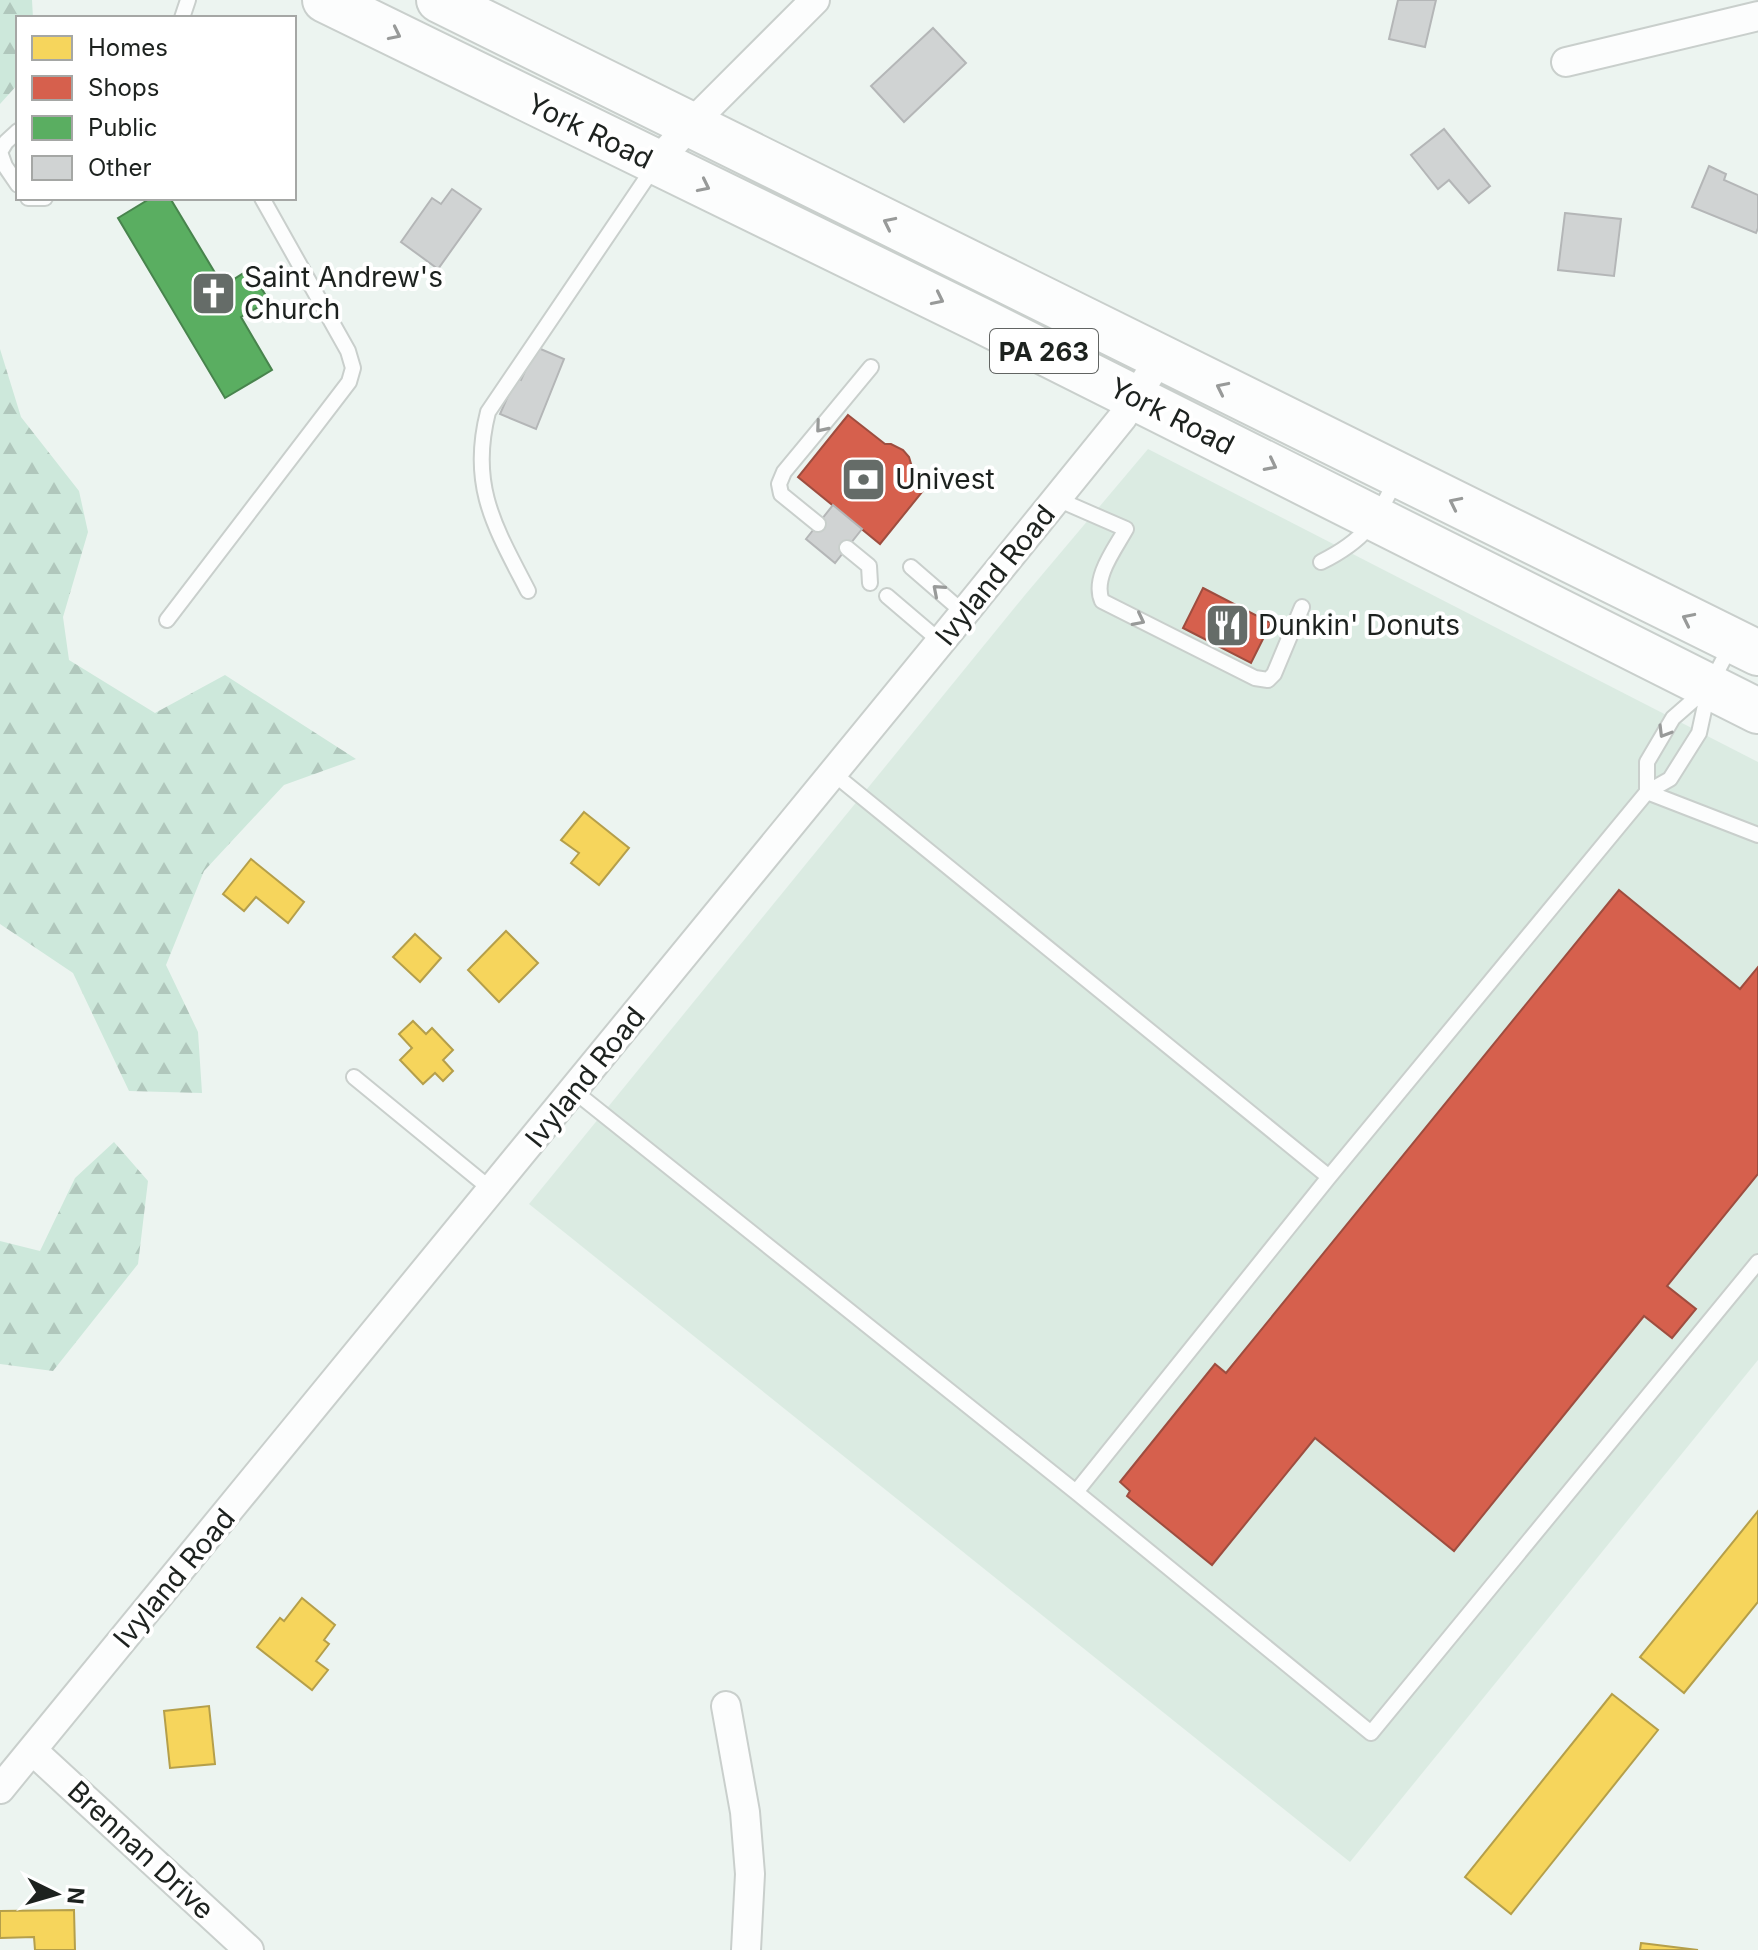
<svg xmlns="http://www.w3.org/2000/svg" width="1758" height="1950" font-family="Inter,sans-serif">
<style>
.built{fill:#dbebe2}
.forest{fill:url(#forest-firs)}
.homes{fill:#f6d55c;stroke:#b59f4a;stroke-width:2}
.shops{fill:#d6604d;stroke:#9e4d3f;stroke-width:2}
.public{fill:#5aae61;stroke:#48844d;stroke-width:2}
.building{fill:#d0d3d3;stroke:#b4b6b7;stroke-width:2}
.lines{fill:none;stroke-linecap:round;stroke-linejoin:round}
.lane-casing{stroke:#c9cfcc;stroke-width:18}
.street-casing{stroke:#c9cfcc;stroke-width:32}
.highway-casing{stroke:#c9cfcc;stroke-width:48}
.lane{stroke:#fcfdfd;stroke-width:14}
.street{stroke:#fcfdfd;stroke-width:28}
.highway{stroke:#fcfdfd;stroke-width:44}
.oneway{stroke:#989a99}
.labels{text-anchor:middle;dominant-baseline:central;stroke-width:8;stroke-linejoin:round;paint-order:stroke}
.shield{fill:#fff;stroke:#616462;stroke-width:2}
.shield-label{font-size:26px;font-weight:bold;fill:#1d221f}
.street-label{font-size:28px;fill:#1d221f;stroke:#fff}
.poi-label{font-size:28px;fill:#1d221f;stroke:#fff;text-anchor:start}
</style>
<defs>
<pattern id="forest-firs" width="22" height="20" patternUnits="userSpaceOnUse" patternTransform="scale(2)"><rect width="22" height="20" fill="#cde8db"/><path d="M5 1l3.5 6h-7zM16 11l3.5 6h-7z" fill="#b0c7bc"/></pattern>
</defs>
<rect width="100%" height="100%" fill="#ecf4f0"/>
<path class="built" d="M 1148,449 L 1758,762 L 1758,1360 L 1350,1862 L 529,1204 L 1025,595 Z"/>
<path class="forest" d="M 0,0 L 32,0 L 33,18 L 18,18 L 18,84 L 0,104 Z
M 0,349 L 21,417 L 79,491 L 88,532 L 63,617 L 69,660 L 155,713 L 225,675 L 356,759 L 284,785 L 204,871 L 166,965 L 198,1032 L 202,1093 L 129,1091 L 73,973 L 0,924 Z
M 114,1142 L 148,1181 L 138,1264 L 53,1371 L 0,1364 L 0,1241 L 40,1251 L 75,1178 Z"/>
<path class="homes" d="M 584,812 L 629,848 L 599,885 L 571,863 L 579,853 L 561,840 Z
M 251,859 L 304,902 L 288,923 L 256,897 L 244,911 L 223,894 Z
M 506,931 L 538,963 L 499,1002 L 468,970 Z
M 415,934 L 441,958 L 420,982 L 393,957 Z
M 413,1021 L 426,1034 L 432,1028 L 453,1050 L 443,1060 L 453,1071 L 443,1081 L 435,1073 L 423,1084 L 400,1060 L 412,1048 L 399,1034 Z
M 1758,1511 L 1758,1602 L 1684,1693 L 1640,1657 Z
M 302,1598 L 335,1625 L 324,1640 L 329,1644 L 316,1661 L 328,1670 L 312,1690 L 257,1647 L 280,1618 L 284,1621 Z
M 1612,1694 L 1658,1730 L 1511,1914 L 1465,1877 Z
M 209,1706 L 215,1764 L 170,1768 L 164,1711 Z
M 74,1910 L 75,1950 L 35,1950 L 34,1937 L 0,1938 L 0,1911 Z
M 1641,1943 L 1698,1950 L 1640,1950 Z"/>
<path class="shops" d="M 848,415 L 885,444 L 891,444 L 903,450 L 909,457 L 912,467 L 931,481 L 880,544 L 798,477 Z
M 1203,588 L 1271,623 L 1251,663 L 1183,628 Z
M 1619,890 L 1740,989 L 1758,967 L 1758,1174 L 1667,1286 L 1696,1309 L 1672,1338 L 1644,1316 L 1454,1551 L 1315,1438 L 1212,1565 L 1127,1496 L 1130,1491 L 1120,1482 L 1215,1364 L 1226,1373 Z"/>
<path class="public" d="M 151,198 L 170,198 L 223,286 L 250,269 L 269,301 L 241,317 L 272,370 L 225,398 L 118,218 Z"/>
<path class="building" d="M 1398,0 L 1436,0 L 1425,47 L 1389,39 Z
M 933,28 L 966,63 L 904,122 L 871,86 Z
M 1444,129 L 1490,186 L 1469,203 L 1449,180 L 1438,189 L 1411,155 Z
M 1709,166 L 1726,174 L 1724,180 L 1758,195 L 1758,228 L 1756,233 L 1692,207 Z
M 452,189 L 481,209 L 438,269 L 401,242 L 432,198 L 441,204 Z
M 1565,213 L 1621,219 L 1614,276 L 1558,270 Z
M 536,347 L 564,359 L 536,429 L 500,414 L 516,378 L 521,380 Z
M 833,505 L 862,529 L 835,563 L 806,539 Z"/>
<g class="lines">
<defs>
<path id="lane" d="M 182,18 L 188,0
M 18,131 L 6,142 L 0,152 L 5,166 L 18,185
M 28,198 L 45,198
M 1057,499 L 1126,529 C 1115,549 1092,578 1102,601 L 1255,678 L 1268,680 L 1274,674 L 1302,607
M 818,524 L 781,494 L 779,484 L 784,472 L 871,367
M 847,548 L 869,566 L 870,583
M 1321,562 C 1365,540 1376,522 1396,479
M 911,567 L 964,613
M 528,591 C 495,527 469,486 488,412 L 654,167
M 887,596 L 941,642
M 167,620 L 349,382 L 353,368 L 348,351 L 262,198
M 834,774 L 1329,1177
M 1647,792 L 1647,762 L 1673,718 L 1705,690
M 1647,792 L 1758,835
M 354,1077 L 493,1191
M 574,1091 L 1076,1492 L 1371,1733 L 1758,1262
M 1076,1492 L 1329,1177 L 1647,792 L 1670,779 L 1699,733 L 1709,687 L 1731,645"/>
<path id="street" d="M 1566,62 L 1758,16
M 656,163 L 691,124 L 815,0
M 726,1706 L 745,1812 L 750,1874 L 746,1950
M 32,1750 L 249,1950
M 0,1789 L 964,613 L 1122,418 L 1160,358"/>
<path id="highway" d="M 325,0 L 982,321 L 1758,711
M 439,0 L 1758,653"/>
</defs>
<use href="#lane" class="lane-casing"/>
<use href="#street" class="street-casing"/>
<use href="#highway" class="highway-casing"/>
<use href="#lane" class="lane"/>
<use href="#street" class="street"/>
<use href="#highway" class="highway"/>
</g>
<defs><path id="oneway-chevron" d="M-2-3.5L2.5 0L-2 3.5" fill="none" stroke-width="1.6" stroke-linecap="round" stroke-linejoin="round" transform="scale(2)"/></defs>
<g class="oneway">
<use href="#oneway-chevron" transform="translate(395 34) rotate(26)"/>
<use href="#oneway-chevron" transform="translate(704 186) rotate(26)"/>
<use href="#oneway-chevron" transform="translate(889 223) rotate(-154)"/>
<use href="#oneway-chevron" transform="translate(938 299) rotate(26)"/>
<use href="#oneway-chevron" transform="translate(1222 388) rotate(-154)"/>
<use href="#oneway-chevron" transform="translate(821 427) rotate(130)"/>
<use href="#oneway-chevron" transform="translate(1271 465) rotate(27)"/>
<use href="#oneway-chevron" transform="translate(1455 503) rotate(-154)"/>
<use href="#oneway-chevron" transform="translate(938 590) rotate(-139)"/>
<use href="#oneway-chevron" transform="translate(1688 619) rotate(-154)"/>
<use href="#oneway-chevron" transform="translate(1139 620) rotate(27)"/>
<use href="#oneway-chevron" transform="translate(1664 732) rotate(121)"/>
</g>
<defs>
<symbol id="church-square" viewBox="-11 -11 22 22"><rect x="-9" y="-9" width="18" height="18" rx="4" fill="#656c68" stroke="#fff"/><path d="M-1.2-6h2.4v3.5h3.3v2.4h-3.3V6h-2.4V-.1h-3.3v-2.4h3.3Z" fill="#fff"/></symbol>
<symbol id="bank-square" viewBox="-11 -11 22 22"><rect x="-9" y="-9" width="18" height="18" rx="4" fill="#656c68" stroke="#fff"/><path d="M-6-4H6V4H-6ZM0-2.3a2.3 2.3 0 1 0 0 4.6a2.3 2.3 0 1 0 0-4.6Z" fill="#fff"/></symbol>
<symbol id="restaurant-square" viewBox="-11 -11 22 22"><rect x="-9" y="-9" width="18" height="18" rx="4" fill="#656c68" stroke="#fff"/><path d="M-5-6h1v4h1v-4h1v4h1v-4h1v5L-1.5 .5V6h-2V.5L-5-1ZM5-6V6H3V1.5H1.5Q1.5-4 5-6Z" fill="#fff"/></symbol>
</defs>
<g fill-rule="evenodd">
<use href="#church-square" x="188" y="268" width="51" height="51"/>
<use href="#bank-square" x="838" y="454" width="51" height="51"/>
<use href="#restaurant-square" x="1202" y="600" width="51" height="51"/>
</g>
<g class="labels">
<rect class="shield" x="990" y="329" width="108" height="44" rx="6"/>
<g class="shield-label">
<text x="1044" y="351">PA 263</text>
</g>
<g class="street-label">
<text transform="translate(590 131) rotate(26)">York Road</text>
<text transform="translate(1172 416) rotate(27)">York Road</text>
<text transform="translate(995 575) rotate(-51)">Ivyland Road</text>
<text transform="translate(585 1077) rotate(-51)">Ivyland Road</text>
<text transform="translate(174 1578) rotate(-50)">Ivyland Road</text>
<text transform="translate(141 1850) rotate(43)">Brennan Drive</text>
</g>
<g class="poi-label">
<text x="244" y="277">Saint Andrew's<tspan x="244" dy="32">Church</tspan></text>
<text x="895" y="479">Univest</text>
<text x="1258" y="625">Dunkin' Donuts</text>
</g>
</g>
<rect x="16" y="16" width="280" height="184" fill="#ffffff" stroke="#a5a7a5" stroke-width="2"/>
<rect x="32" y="36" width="40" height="24" fill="#f6d55c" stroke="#a5a7a5" stroke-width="2"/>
<text x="88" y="56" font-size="24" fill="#1d221f">Homes</text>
<rect x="32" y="76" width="40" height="24" fill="#d6604d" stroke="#a5a7a5" stroke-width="2"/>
<text x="88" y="96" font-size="24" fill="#1d221f">Shops</text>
<rect x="32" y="116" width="40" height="24" fill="#5aae61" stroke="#a5a7a5" stroke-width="2"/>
<text x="88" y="136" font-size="24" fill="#1d221f">Public</text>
<rect x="32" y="156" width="40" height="24" fill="#d0d3d3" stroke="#a5a7a5" stroke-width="2"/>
<text x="88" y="176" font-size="24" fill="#1d221f">Other</text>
<g transform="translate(56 1894) rotate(95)" stroke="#ffffff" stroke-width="6" paint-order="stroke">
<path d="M0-6L14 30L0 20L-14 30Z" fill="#1d221f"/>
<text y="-12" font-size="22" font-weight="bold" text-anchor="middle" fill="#1d221f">N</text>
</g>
</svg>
